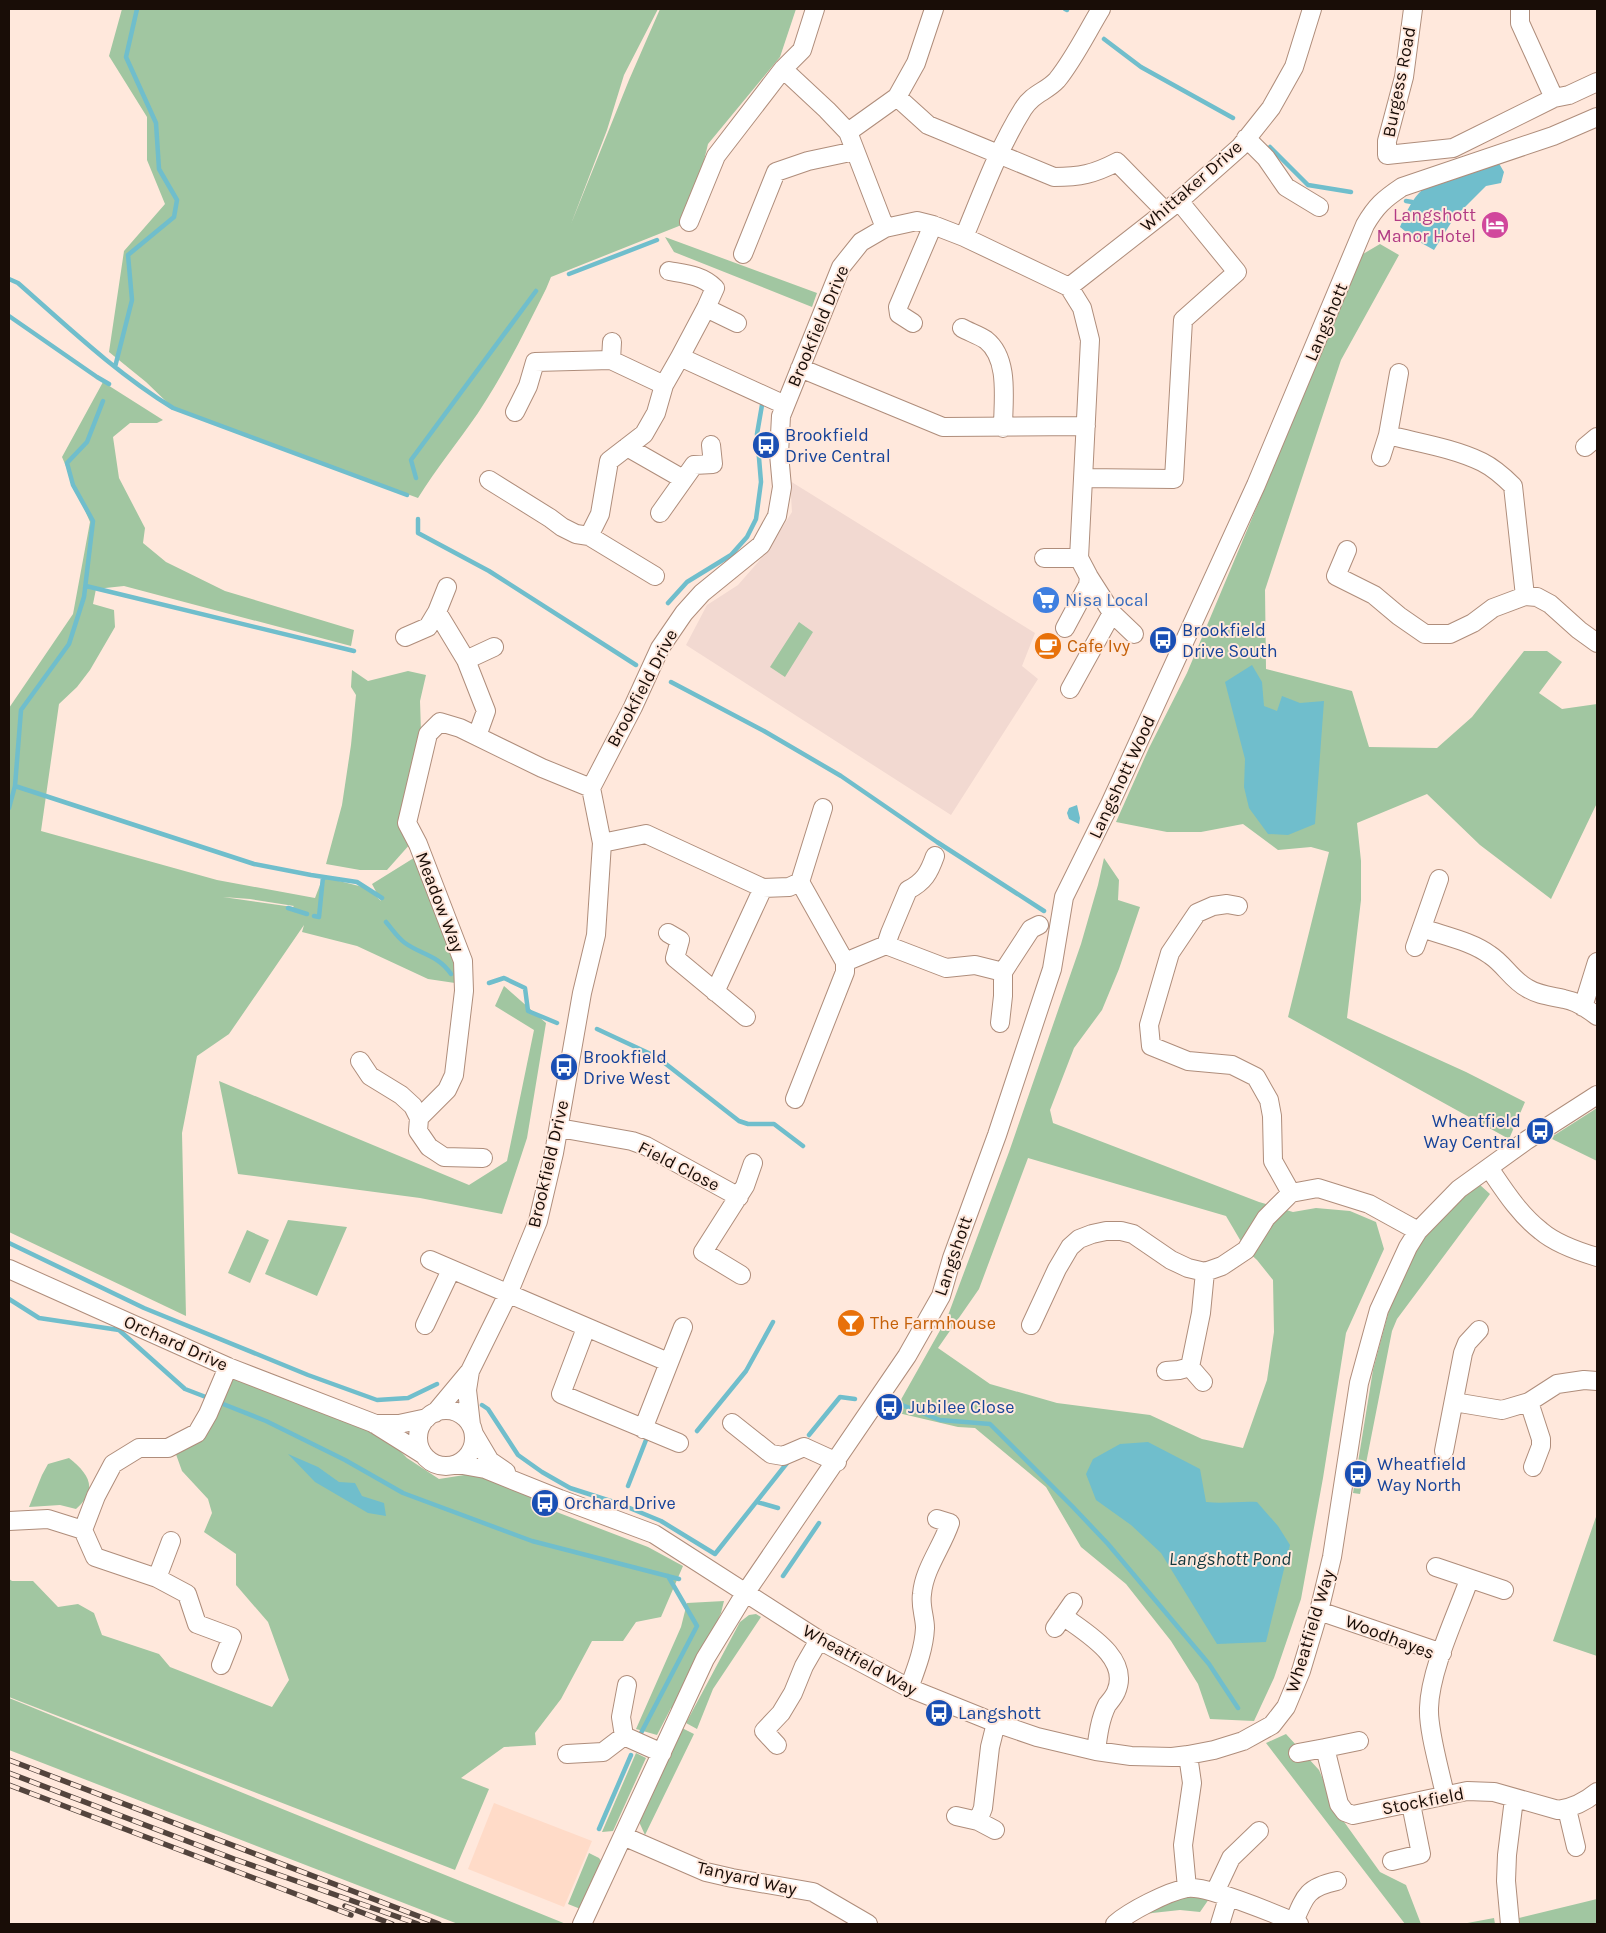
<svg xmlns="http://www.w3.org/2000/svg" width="1606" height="1933" font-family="Karla,sans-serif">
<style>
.built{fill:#ffdbc8}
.education{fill:#f2d9d1}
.green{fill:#a1c6a1;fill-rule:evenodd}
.water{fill:#70becc}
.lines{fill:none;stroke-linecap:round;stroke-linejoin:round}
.stream{stroke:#70becc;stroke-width:4.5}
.minor-casing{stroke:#af8d7b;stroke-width:20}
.minor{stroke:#fff;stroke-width:18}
.rail-casing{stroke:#53443d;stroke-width:5.5}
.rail{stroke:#ffe8dc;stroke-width:4;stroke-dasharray:11;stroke-linecap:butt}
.labels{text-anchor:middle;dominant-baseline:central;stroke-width:4;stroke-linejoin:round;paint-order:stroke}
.street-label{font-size:18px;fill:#190d07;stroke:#ffe8dc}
.hotel-label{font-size:18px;fill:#b23c85;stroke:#ffe8dc;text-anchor:end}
.transit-label{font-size:18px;fill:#164399;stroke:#ffe8dc;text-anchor:start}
.shop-label{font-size:18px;fill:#366cbe;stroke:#ffe8dc;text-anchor:start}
.food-label{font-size:18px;fill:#c56008;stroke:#ffe8dc;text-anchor:start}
.water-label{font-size:19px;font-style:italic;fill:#11373d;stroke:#ffe8dc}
</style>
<rect width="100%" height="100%" fill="#ffe8dc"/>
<path class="built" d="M 494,1803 L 592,1841 L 564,1907 L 468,1869 Z"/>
<path class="education" d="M 790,481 L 1035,633 L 1022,666 L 1038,679 L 951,815 L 686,645 L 707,605 L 738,585 L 766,553 L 792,512 Z"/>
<path class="green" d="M 122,9 L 658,9 L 624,75 L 607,130 L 571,224 L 629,80 L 660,9 L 796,9 L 780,57 L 708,144 L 689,222 L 551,277 L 546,289 C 525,331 504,374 478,413 C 458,442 436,469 418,498 L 173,408 L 146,382 L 109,352 L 124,251 L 165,204 L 147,160 L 147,117 L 109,56 Z
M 665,237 L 817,293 L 812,307 L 674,252 Z
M 1380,244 L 1399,255 L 1341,360 L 1265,590 L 1266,669 L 1352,691 L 1369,747 L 1437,748 L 1472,717 L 1524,651 L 1547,651 L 1562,662 L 1539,693 L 1562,709 L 1597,704 L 1597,803 L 1551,899 L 1480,845 L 1427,794 L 1357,823 L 1361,861 L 1361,900 L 1347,1018 L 1466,1072 L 1525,1102 L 1509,1139 L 1288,1017 L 1329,852 L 1311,847 L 1278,850 L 1243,824 L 1201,832 L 1167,832 L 1116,822 L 1149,748 L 1187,673 L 1363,254 Z
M 103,382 L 163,420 L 157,423 L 130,423 L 113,437 L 119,478 L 145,528 L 143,543 L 166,562 L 225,591 L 354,630 L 351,646 L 124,586 L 96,589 L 93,604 L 114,610 L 115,627 L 90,670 L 77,687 L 59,704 L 41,831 L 217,880 L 315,898 L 323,877 L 367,888 L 381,901 L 372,884 L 417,856 L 453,956 L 455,983 L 428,979 L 357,946 L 302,932 L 304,925 L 229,1034 L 197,1056 L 182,1133 L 186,1316 L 9,1232 L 9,708 L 73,614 L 90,522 L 62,457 ZM 223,897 L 250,899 L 294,906 L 293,907 Z
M 799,622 L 813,632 L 785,677 L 770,667 Z
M 352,670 L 368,681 L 408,671 L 426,675 L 420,701 L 421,732 L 411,843 L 387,870 L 360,870 L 326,864 L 342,805 L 351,745 L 356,695 L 351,687 Z
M 1104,858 L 1119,880 L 1118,900 L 1140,907 L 1119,969 L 1102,1010 L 1074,1048 L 1050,1110 L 1053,1123 L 1259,1202 L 1293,1212 L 1316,1208 L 1350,1211 L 1376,1222 L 1384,1249 L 1346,1333 L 1323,1478 L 1301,1599 L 1274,1678 L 1254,1721 L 1210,1719 L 1198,1684 L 1171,1641 L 1126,1584 L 1081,1547 L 1046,1487 L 975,1428 L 958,1427 L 894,1412 L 947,1318 L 1009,1152 L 1081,944 L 1098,885 ZM 1028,1158 L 1226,1216 L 1246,1250 L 1257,1260 L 1273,1280 L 1274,1332 L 1267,1380 L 1243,1448 L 1202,1439 L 1150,1415 L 1057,1403 L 990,1384 L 938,1348 L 979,1289 Z
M 504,986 L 546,1023 L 527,1138 L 502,1214 L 420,1198 L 238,1174 L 219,1081 L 469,1185 L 507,1161 L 534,1030 L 495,1006 Z
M 1597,1107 L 1597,1161 L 1550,1138 L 1597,1108 Z
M 1480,1185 L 1490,1194 L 1397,1319 L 1392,1331 L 1360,1494 L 1353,1493 L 1373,1370 L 1395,1288 L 1423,1237 L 1456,1203 Z
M 288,1220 L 347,1227 L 317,1296 L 265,1274 Z
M 247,1230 L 269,1240 L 250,1283 L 228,1273 Z
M 228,1367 L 373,1423 L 407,1458 L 439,1479 L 477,1473 L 521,1482 L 554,1511 L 648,1547 L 683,1566 L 661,1617 L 636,1622 L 623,1641 L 592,1641 L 561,1699 L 535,1733 L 536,1745 L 504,1747 L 461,1778 L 489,1789 L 455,1870 L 9,1697 L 9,1579 L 12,1581 L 33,1581 L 58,1607 L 78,1604 L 94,1613 L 102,1635 L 159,1654 L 170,1667 L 272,1707 L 289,1680 L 268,1622 L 236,1585 L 236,1554 L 204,1532 L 212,1513 L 208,1499 L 182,1471 L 173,1446 L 197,1433 Z
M 69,1458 C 89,1474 99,1489 76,1509 L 60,1505 L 29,1507 L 42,1475 L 48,1464 Z
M 1597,1514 L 1597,1656 L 1553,1641 Z
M 724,1601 L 721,1613 L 676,1710 L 671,1708 L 657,1735 L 636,1729 L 681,1627 L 687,1603 Z
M 756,1614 L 761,1617 L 713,1689 L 697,1729 L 686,1723 L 740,1622 L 749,1615 Z
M 9,1698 L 566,1924 L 458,1924 L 9,1750 Z
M 682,1728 L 694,1734 L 645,1835 L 640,1824 L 640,1817 Z
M 1286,1734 L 1319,1770 L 1337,1812 L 1380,1872 L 1406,1885 L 1421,1924 L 1405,1924 L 1266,1743 Z
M 636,1753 L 646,1758 L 613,1831 L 602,1832 Z
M 589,1853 L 599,1858 L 603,1864 L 583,1910 L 568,1904 Z
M 1190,1897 L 1209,1899 L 1200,1912 L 1180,1910 L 1143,1914 L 1172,1900 Z
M 1597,1899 L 1597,1924 L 1520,1924 L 1519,1918 Z
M 1494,1918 L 1495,1924 L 1462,1924 Z"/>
<path class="water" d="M 1497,160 L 1504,172 L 1501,183 L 1486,186 L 1454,218 L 1434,250 L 1416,240 L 1400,227 C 1405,215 1410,203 1419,193 C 1432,179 1478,167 1497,160 Z
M 1252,665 L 1262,682 L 1264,706 L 1277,711 L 1282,696 L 1300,703 L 1324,701 L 1315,824 L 1288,835 L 1268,834 L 1249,808 L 1244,787 L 1245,759 L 1225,682 Z
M 1077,805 L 1080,818 L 1079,824 L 1069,819 L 1067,813 L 1069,808 Z
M 1148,1442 L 1200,1469 L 1206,1502 C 1224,1504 1240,1501 1257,1502 L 1278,1526 L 1290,1545 L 1266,1642 L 1217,1644 L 1161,1553 L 1131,1525 L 1096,1500 L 1086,1474 L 1093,1459 L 1120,1444 Z
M 288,1454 L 318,1467 L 339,1482 L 355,1483 L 362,1496 L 384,1503 L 386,1516 L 368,1513 L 315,1482 Z"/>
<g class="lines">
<path class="stream" d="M 1065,9 L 1067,10
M 1104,39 L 1141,67 L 1233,118
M 1270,147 L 1308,185 L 1351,192
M 1406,201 L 1412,202
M 569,274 L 657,240
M 9,279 L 18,283 C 68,327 116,373 173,408 L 407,495
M 9,316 L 97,377 L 109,384
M 115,367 L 132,300 L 128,255 L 174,217 L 177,200 L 159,169 L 156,123 L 126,57 L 137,9
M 416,478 L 411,460 L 536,291
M 418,519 L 418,533 L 489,571 L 636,665
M 86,586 L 354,651
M 668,603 L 687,582 L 731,555 L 747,537 L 756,519 L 761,482 L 757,434 L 762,405
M 671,682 L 764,731 L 841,776 L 937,842 L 1044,911
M 15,786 L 254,864 L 311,875 L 357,882 L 382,898
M 9,808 L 15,786 L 21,710 L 69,644 L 84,597 L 93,521 L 73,485 L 67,463 L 87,442 L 103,401
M 288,908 L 307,914
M 314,916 L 319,917 L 323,877
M 386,922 C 392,929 398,938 405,943 C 422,955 438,955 451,974
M 489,983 L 504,978 L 525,988 L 528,1011 L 557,1023
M 597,1029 L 657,1057 L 739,1121 L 748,1124 L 774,1124 L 803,1146
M 9,1243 L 144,1308 L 308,1375 L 377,1400 L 408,1398 L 437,1384
M 9,1299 L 39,1318 L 119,1330 L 185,1389 L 211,1399
M 218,1402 L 266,1421 L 345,1460 L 403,1493 L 532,1541 L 679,1579
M 482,1405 L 488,1409 L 518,1455 L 542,1472 L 570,1488 L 620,1504 L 661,1521 L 715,1554 L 787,1463
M 902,1405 L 940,1420 L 990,1424 L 1072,1506 L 1108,1544 L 1209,1664 L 1238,1708
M 697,1431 L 746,1371 L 773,1322
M 809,1435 L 840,1397 L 855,1399
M 628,1486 L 646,1440
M 757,1502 L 778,1508
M 783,1576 L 819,1523
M 641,1733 L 697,1626 L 668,1576
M 599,1829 L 631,1755"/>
<defs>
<path id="minor" d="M 1413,9 L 1404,77 L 1387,141 L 1387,155 L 1453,148 L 1554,98
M 1520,9 L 1520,23 L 1554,98 L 1569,95 L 1597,82
M 783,69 L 827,110 L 848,132 L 885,228
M 897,97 L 928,125 L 1054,177 C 1080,177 1094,174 1117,162 L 1165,211
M 848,132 L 897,97 L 916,63 L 934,9
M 1246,138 L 1266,158 L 1286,187 L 1319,207
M 689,222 L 716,156 L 783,69 L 802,50 L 815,9
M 964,237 C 982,194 998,149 1023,109 C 1033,93 1046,92 1057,80 C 1074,59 1087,32 1101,9
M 743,254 L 776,172 L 808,161 L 855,151
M 669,271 C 686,274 702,275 715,288 L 706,308 L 680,357
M 1069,287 L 1179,201 L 1240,147 L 1271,108 L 1294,67 L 1312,9
M 706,308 L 737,323
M 913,323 L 899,314 L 898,307 L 933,225
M 962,328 C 969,332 979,335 986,340 C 1010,359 1003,401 1003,428
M 611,360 L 612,342
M 800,368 L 943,427 L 1086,426
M 515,412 L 528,386 L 535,362 L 611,360 L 664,385
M 1388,435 C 1419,443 1453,448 1482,462 C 1494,468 1504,477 1513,486 L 1525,596
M 627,447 L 683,479
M 1585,447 L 1597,437
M 1381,457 L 1388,435 L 1399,373
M 1083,478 L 1174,479 L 1183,320 L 1237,272 L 1179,201
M 489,480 L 550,518 L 562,527 L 576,534 L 589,536
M 660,513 L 694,465 L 713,464 L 711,445
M 1347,550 L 1336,576 L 1374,595 L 1399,616 L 1425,634 L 1450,634 L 1473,623 L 1493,608 L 1525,596 L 1537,597 L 1550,604 L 1579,630 L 1597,643
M 1044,558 L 1079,558
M 655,576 L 589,536 L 600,514 L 609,461 L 644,434 L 656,413 L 664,385 L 680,357 L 785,405
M 447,587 L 437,612 L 466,660 L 486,711 L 477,736
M 1065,628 L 1088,585 L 1089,577
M 405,637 L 428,627 L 437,612
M 466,660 L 494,647
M 1070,689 L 1112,613
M 602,843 L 646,834 L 763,888 L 789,887 L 800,882 L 823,808
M 1238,906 L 1227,904 L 1213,906 L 1197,913 L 1170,953 L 1149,1025 L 1151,1046 L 1188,1061 L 1232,1065 L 1256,1077 L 1269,1100 L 1272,1116 L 1273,1161 L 1291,1193
M 1422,928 C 1444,936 1471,941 1490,955 C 1504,964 1512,980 1527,988 C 1538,995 1551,996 1564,999 C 1575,1001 1588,1009 1597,1016
M 668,933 L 680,940 L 675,958 L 746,1017
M 886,945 L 890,933 L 908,890 C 924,882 929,873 935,856
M 1415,947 L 1439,879
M 845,962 L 886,945 L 946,968 L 975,965 L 1003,972
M 715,992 L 763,888
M 1583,1007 L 1597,962
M 1000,1023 L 1003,996 L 1003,972 L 1031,929 L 1039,925
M 360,1061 L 370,1076 L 401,1095 L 413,1106 L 419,1118 L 418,1131 L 429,1147 L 444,1157 L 483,1158
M 795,1099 L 845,972 L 845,962 L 800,882
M 419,1118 L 447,1090 L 454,1075 L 464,991 L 463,961 L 418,844 L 407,823 L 428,734 L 440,722 L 460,728 L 542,768 L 591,788
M 559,1128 L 632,1141 L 646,1146 L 739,1197
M 1489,1168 C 1504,1190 1519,1214 1541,1231 C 1555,1243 1580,1252 1597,1257
M 430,1260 L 668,1362
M 9,1269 L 228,1367 L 373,1423 L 424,1455
M 741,1275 L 703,1252 L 745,1186 L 753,1163
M 425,1325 L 451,1270
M 1031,1325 L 1057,1269 L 1070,1247 L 1079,1239 L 1092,1234 L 1106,1231 L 1121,1231 L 1133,1234 L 1171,1260 L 1188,1268 L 1205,1272 L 1222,1266 L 1246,1250 L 1266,1218 L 1291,1193 L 1318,1188 L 1369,1204 L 1418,1231
M 586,1328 L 561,1394 L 679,1443
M 1190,1367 L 1201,1313 L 1205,1272
M 470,1371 L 467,1390 L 471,1425
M 1166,1371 L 1179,1370 L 1190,1367 L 1203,1382
M 1454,1402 L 1502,1410 L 1529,1402 L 1557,1384 L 1584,1380 L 1597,1381
M 1529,1402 L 1541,1439 L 1541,1446 L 1533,1467
M418 1438a28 28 0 1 1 56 0a28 28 0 1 1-56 0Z
M 435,1413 L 470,1371 L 508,1294 L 538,1221 L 554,1153 L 582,993 L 596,935 L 602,843 L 591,788 L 633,707 L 660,648 L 684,613 L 702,593 L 761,545 L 777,516 L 782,487 L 779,454 L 781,416 L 841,267 L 861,242 L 885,228 L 917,221 L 933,225 L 964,237 L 1069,287 L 1082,308 L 1090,340 L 1079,558 L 1089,577 L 1112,613 L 1134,634
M 732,1423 L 771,1454 L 783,1456 L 804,1447 L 837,1462
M 374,1424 L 399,1424 L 427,1418
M 643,1429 L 683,1327
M 474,1434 L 490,1461 L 506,1472
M 1444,1451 L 1463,1353 L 1467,1343 L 1479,1330
M 457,1464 L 485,1469 L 560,1499 L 654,1534 L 819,1640 L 909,1688 L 996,1723 L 1037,1737 L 1096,1751 L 1131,1756 L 1172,1757 L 1188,1755 L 1214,1750 L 1243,1741 L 1272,1725 L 1286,1707 L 1301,1671 L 1319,1611 L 1332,1557 L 1359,1383 L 1379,1310 L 1408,1247 L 1418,1231 L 1459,1189 L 1527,1140 L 1597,1095
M 9,1521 L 48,1519 L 83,1530
M 1436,1567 L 1504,1590
M 157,1578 L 171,1541
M 1319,1611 L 1442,1653
M 1063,1616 C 1086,1633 1131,1658 1116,1692 C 1114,1697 1110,1701 1107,1705 C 1100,1719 1098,1735 1096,1751
M 1055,1628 L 1073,1602
M 221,1665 L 232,1637 L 197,1624 L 187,1594 L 157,1578 L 95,1557 L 83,1530 L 96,1496 L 113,1464 L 139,1448 L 168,1448 L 197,1433 L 208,1414 L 228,1367
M 909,1688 C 916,1669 924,1649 925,1628 C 925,1617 920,1606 922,1594 C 924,1569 942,1547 950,1523 L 937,1519
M 624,1736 L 621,1717 L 627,1685
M 1359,1741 L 1325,1748 L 1339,1804 L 1345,1812 L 1353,1815 L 1467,1791 L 1494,1792 L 1558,1810 C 1573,1808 1586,1801 1597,1792
M 777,1745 L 764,1731 L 781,1713 L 793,1693 L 804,1666 L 819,1640
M 1298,1753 L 1325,1748
M 567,1754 L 603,1752 L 624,1736 L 662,1753
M 1445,1795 C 1440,1770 1428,1731 1429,1708 C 1430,1670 1456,1616 1469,1580
M 1567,1809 L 1576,1847
M 956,1816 L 978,1821 L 995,1830
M 978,1821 L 983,1808 L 990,1747 L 996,1723
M 623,1836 L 706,1872 L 732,1878 L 813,1892 L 868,1924
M 1392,1861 L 1421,1854 L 1411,1804
M 1187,1888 L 1183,1845 L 1192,1783 L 1188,1755
M 1215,1892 L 1231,1858 L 1259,1831
M 1294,1922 C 1305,1895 1308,1887 1337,1881
M 582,1924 L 705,1659 L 746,1592 L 907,1356 L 941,1296 L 952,1258 L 997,1135 L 1052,969 L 1064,897 L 1110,804 L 1256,485 L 1365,225 C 1376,206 1384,199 1402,187 L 1553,136 L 1597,117
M 1115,1924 C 1130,1911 1167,1892 1187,1888 C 1206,1885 1278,1915 1299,1924
M 1220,1924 L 1228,1898
M 1510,1924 L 1506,1881 L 1507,1855 L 1514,1799"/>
</defs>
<use href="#minor" class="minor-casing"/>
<use href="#minor" class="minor"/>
<defs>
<path id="rail" d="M 9,1760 L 439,1924
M 9,1773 L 234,1859 L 418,1924
M 9,1785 L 351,1915
M 345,1906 L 392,1924"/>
</defs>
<use href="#rail" class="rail-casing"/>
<use href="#rail" class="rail"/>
</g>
<defs>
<symbol id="hotel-disc" viewBox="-11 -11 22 22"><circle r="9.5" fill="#d1479c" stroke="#ffe8dc"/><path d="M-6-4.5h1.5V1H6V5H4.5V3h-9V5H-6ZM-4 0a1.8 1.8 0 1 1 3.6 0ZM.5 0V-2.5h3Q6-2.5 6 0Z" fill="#fff"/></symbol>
<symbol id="bus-disc" viewBox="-11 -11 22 22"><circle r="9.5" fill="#1a4fb4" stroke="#ffe8dc"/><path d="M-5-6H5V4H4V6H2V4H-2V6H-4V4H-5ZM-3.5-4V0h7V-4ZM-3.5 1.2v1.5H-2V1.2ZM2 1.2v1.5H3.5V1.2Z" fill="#fff"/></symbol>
<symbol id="supermarket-disc" viewBox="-11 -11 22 22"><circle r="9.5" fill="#3f7fe0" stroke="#ffe8dc"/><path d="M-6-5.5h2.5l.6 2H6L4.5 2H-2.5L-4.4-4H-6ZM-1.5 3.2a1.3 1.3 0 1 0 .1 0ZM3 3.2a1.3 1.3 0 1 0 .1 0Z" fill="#fff"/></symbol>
<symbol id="cafe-disc" viewBox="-11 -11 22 22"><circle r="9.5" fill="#e8710a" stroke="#ffe8dc"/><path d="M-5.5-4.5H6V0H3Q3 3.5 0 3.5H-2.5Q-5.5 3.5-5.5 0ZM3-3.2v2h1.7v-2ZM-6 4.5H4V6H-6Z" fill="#fff"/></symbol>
<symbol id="bar-disc" viewBox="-11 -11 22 22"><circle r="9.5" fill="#e8710a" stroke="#ffe8dc"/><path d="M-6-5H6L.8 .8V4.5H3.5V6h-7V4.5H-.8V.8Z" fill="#fff"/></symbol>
</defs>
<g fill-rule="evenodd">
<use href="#hotel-disc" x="1479" y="209" width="32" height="32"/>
<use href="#bus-disc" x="750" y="429" width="32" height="32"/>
<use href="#supermarket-disc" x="1030" y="584" width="32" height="32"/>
<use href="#bus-disc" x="1147" y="624" width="32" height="32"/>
<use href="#cafe-disc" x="1032" y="630" width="32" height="32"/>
<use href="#bus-disc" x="548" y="1051" width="32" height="32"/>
<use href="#bus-disc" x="1524" y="1115" width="32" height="32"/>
<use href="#bar-disc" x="835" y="1307" width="32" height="32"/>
<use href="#bus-disc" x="873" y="1391" width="32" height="32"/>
<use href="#bus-disc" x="1342" y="1458" width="32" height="32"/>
<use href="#bus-disc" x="529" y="1487" width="32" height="32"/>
<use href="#bus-disc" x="923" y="1697" width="32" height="32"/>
</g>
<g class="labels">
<g class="street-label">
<text transform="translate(1399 82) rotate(-79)">Burgess Road</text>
<text transform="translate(1191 186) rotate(-41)">Whittaker Drive</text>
<text transform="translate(1326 322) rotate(-67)">Langshott</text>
<text transform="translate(818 326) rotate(-67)">Brookfield Drive</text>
<text transform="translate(642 688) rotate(-62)">Brookfield Drive</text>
<text transform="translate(1122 777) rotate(-65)">Langshott Wood</text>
<text transform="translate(440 902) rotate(69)">Meadow Way</text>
<text transform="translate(548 1164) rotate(-77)">Brookfield Drive</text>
<text transform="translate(679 1166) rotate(27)">Field Close</text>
<text transform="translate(953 1256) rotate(-71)">Langshott</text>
<text transform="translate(176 1343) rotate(24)">Orchard Drive</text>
<text transform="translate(1310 1631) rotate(-73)">Wheatfield Way</text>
<text transform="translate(1390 1637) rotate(21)">Woodhayes</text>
<text transform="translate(860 1660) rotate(29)">Wheatfield Way</text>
<text transform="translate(1423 1801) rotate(-11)">Stockfield</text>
<text transform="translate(747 1878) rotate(13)">Tanyard Way</text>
</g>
<g class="hotel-label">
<text x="1476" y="215">Langshott<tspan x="1476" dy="21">Manor Hotel</tspan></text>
</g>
<g class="transit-label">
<text x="785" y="435">Brookfield<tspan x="785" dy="21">Drive Central</tspan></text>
<text x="1182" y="630">Brookfield<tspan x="1182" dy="21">Drive South</tspan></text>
<text x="583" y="1057">Brookfield<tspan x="583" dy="21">Drive West</tspan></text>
<text x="1521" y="1121" text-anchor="end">Wheatfield<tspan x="1521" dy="21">Way Central</tspan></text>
<text x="908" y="1407">Jubilee Close</text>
<text x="1377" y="1464">Wheatfield<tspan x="1377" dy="21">Way North</tspan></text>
<text x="564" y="1503">Orchard Drive</text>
<text x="958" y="1713">Langshott</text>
</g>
<g class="shop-label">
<text x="1065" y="600">Nisa Local</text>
</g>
<g class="food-label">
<text x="1067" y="646">Cafe Ivy</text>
<text x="870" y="1323">The Farmhouse</text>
</g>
<g class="water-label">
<text x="1230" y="1559">Langshott Pond</text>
</g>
</g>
<rect width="1606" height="1933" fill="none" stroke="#190d07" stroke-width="20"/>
</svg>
